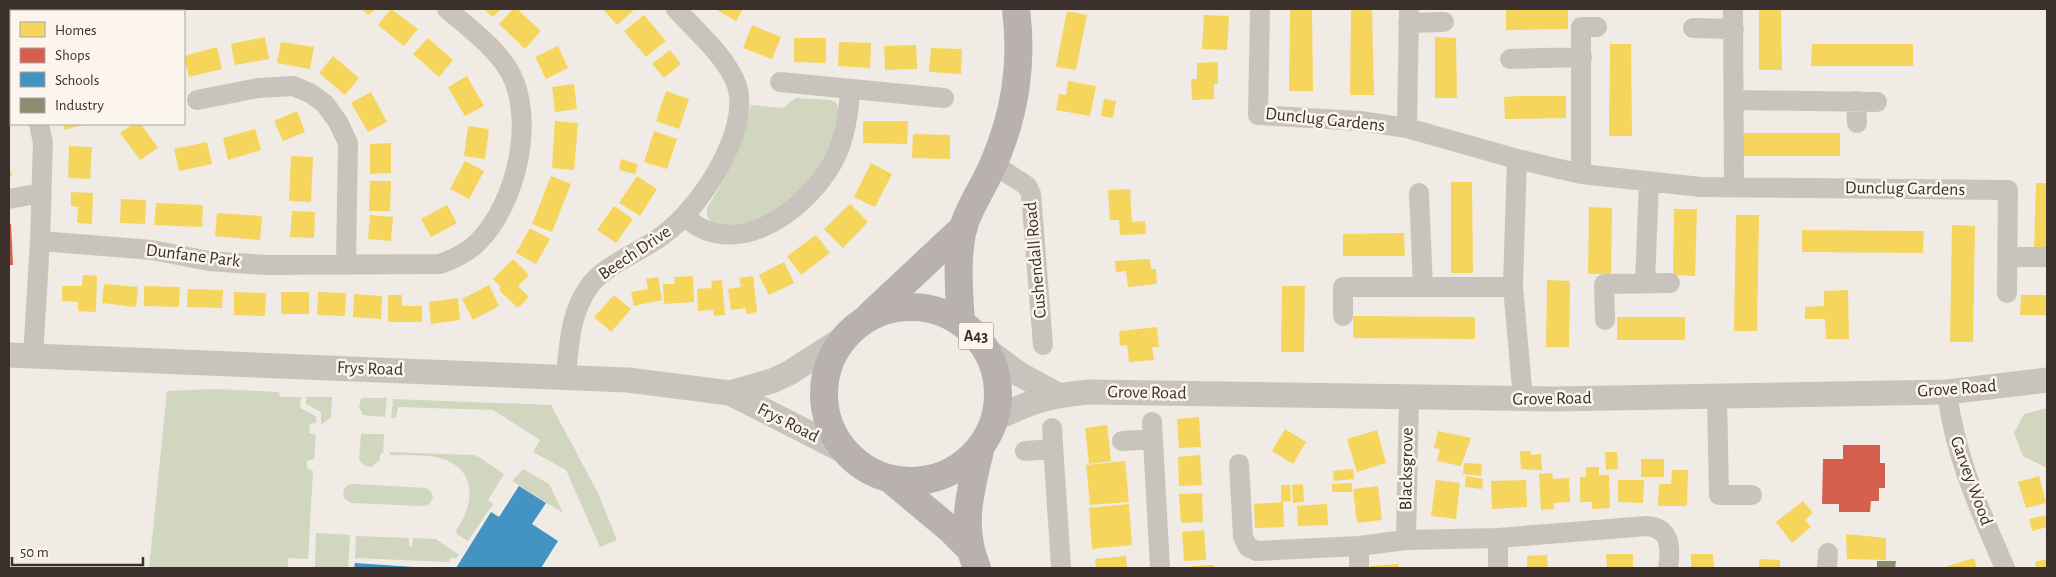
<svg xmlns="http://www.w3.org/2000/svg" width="2056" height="577" font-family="'Alegreya Sans',sans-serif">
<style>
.green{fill:#d1d6bf}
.homes{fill:#f6d55c}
.shops{fill:#d6604d}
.schools{fill:#4393c3}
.industry{fill:#8c8c6e}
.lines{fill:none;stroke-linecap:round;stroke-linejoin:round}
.minor{stroke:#c9c3be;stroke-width:20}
.tertiary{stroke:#c9c3be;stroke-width:25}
.primary{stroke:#b8b1ad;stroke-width:28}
.labels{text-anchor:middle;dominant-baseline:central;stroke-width:5;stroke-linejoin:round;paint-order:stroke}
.shield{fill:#fbf5ee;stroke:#756b66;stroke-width:1}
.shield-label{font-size:16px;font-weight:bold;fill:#3b302b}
.street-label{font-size:18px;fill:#3b302b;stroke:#fbf5ee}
</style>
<rect width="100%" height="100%" fill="#f0ebe5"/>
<path class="green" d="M 796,98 L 831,100 L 836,103 L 840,110 L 831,155 L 790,205 L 736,229 L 712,224 L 707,216 L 707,208 L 721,185 L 737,153 L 751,105 L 783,108 Z
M 216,389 L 279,392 L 280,397 L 301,397 L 300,408 L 316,416 L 316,423 L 310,424 L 309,433 L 316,435 L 314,459 L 307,461 L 307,468 L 313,471 L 308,559 L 288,558 L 288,568 L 149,568 L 167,391 Z
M 306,397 L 332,397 L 331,417 L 321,425 L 321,412 L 306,404 Z
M 361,398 L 387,398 L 385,417 L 363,415 L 359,408 Z
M 393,399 L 551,405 L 598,493 L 617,540 L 600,547 L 566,470 L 533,452 L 540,440 L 493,410 L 398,407 L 396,418 L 391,418 Z
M 2047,408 L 2047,468 L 2023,456 L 2014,433 L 2024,414 Z
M 361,434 L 384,434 L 383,453 L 380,454 L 380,460 L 371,467 L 365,466 L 359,460 Z
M 390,452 L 473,455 L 479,457 L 504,474 L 488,500 L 493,504 L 468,541 L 457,534 L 456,530 C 473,508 478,474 448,461 C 432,453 407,456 390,455 Z
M 523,469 L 549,484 L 563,513 L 512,481 Z
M 352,484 L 426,488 L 432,493 L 433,498 L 429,505 L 422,506 L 351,503 L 344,498 C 342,491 345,485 352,484 Z
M 316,533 L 350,535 L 348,568 L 315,568 Z
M 356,536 L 409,538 L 409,546 L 412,547 L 413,538 L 436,539 L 459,555 L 456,558 L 450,558 L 449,562 L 355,558 Z"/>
<path class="homes" d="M 127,9 L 134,9 L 136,11 L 123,11 Z
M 147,9 L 167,9 L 164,11 L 149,11 Z
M 361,9 L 375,9 L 369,15 Z
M 391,9 L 418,29 L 404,46 L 378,25 Z
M 484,9 L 501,9 L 493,17 Z
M 513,9 L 517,9 L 541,31 L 525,49 L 499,24 Z
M 603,9 L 635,9 L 617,25 Z
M 715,9 L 743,9 L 736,21 Z
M 1290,9 L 1312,9 L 1313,91 L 1289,91 Z
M 1351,9 L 1372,9 L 1374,95 L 1350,95 Z
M 1506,9 L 1568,9 L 1568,29 L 1506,30 Z
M 1759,9 L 1781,9 L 1782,70 L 1759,70 Z
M 1067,11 L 1087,15 L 1076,70 L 1056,67 Z
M 644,15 L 666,41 L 646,57 L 624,31 Z
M 1204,15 L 1229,16 L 1227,50 L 1202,49 Z
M 752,25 L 781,37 L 772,59 L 743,48 Z
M 265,37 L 269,59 L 235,65 L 231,44 Z
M 1435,37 L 1456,38 L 1457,98 L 1435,98 Z
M 428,38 L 453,60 L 439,77 L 413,54 Z
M 794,38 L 826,38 L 826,63 L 794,62 Z
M 281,42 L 314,47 L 310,69 L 277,63 Z
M 839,42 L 871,43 L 870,68 L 838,66 Z
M 1610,44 L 1631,44 L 1632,136 L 1609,136 Z
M 1812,44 L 1913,44 L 1913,66 L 1811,66 Z
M 916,45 L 917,69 L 885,70 L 884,46 Z
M 558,46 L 568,68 L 546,79 L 535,57 Z
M 217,47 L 222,69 L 189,77 L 184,56 Z
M 931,48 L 962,49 L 961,74 L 929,72 Z
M 670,50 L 681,64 L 664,78 L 652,64 Z
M 333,56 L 359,78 L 345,95 L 319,73 Z
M 1218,62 L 1218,84 L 1214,84 L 1214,99 L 1192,100 L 1191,79 L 1197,79 L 1197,63 Z
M 467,76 L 484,106 L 465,116 L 448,87 Z
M 1068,81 L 1096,86 L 1090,116 L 1056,110 L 1059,94 L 1066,95 Z
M 574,84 L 577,109 L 555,112 L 552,87 Z
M 666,91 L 689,99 L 679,129 L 656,121 Z
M 371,92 L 387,122 L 368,132 L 351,103 Z
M 1520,96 L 1566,96 L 1566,118 L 1505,119 L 1504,97 Z
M 1104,99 L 1116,101 L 1113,118 L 1101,116 Z
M 297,111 L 305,132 L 283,141 L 274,121 Z
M 555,121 L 578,123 L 574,170 L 552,168 Z
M 863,121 L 908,121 L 907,144 L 863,143 Z
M 63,124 L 85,124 L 65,130 Z
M 133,124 L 141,124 L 158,148 L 140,160 L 120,133 Z
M 468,126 L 489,129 L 485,159 L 464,156 Z
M 255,129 L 261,150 L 228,160 L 223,138 Z
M 654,131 L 677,139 L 667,169 L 644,162 Z
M 1738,133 L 1840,133 L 1840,156 L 1738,156 Z
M 913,134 L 950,135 L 950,159 L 912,158 Z
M 207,142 L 212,164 L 179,171 L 174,149 Z
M 391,143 L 391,173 L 370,174 L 370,144 Z
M 69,146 L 92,147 L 90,179 L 68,178 Z
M 291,156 L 313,157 L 311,202 L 289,201 Z
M 621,159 L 638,164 L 635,174 L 619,170 Z
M 465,161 L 484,171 L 469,199 L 450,189 Z
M 871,163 L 892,174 L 875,207 L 854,197 Z
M 9,165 L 12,176 L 9,177 Z
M 551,176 L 571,184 L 552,232 L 532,224 Z
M 637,176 L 657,189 L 640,216 L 619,203 Z
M 370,181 L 391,181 L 390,211 L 369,211 Z
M 1451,182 L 1472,182 L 1473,273 L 1451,273 Z
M 2036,183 L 2047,183 L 2047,250 L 2034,250 Z
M 1130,189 L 1132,222 L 1145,221 L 1146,234 L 1120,235 L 1119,220 L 1110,220 L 1108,190 Z
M 71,192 L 93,193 L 92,224 L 77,223 L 78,207 L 71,206 Z
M 121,199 L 146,200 L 145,224 L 120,223 Z
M 156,203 L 203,205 L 202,227 L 154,225 Z
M 850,204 L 868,222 L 843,248 L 824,229 Z
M 447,205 L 457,223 L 431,237 L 421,219 Z
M 614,206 L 633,219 L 616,243 L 597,230 Z
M 1589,207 L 1612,208 L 1611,274 L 1588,274 Z
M 1674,209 L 1697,209 L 1695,276 L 1673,275 Z
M 292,211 L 315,212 L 314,238 L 290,237 Z
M 217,213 L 262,216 L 260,240 L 215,236 Z
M 370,215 L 393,217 L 391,241 L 368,239 Z
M 1736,215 L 1759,215 L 1757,331 L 1734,331 Z
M 1952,225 L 1975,226 L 1973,342 L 1950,342 Z
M 530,228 L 550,239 L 536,264 L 516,253 Z
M 1802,230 L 1924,231 L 1923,253 L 1802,252 Z
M 1404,233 L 1405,256 L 1343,256 L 1343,234 Z
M 816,235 L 830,253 L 801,275 L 787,256 Z
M 513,259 L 529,275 L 518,286 L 529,297 L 518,308 L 499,290 L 501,287 L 493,279 Z
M 1150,259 L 1151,269 L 1156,269 L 1157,284 L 1128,287 L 1126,271 L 1116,272 L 1115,261 Z
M 784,262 L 794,283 L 769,295 L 759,275 Z
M 83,275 L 97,276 L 96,312 L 78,311 L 78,302 L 62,301 L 62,286 L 82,286 Z
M 693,276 L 694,302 L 664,304 L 663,284 L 675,284 L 674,277 Z
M 753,276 L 757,312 L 746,314 L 746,308 L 731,310 L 728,289 L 741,287 L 739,278 Z
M 658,277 L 662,300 L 634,306 L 631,292 L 648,289 L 646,279 Z
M 722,280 L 725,315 L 714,316 L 713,310 L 698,311 L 697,289 L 712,288 L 711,281 Z
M 1547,280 L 1570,281 L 1569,347 L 1546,347 Z
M 104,284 L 138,287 L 136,307 L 102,303 Z
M 489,285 L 499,306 L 473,320 L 462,299 Z
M 144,286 L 180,287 L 179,307 L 144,306 Z
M 1282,286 L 1305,286 L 1304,352 L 1281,352 Z
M 188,289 L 223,290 L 222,308 L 187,307 Z
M 1848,290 L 1849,339 L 1826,339 L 1825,319 L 1805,319 L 1805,307 L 1824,306 L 1824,291 Z
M 234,292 L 266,293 L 265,316 L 234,315 Z
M 281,292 L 309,292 L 309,314 L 281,314 Z
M 318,292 L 346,293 L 345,316 L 317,315 Z
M 354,294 L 382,296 L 381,319 L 353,317 Z
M 388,295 L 402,295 L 402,306 L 422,306 L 422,322 L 388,322 Z
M 614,295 L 631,309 L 611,332 L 594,317 Z
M 2021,295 L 2047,295 L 2047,315 L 2020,315 Z
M 458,298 L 460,320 L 431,324 L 429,302 Z
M 1353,316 L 1475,317 L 1475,339 L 1353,338 Z
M 1617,317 L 1685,317 L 1685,340 L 1617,340 Z
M 1157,327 L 1159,347 L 1152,347 L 1154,360 L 1129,362 L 1127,345 L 1120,346 L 1119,331 Z
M 1199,417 L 1201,447 L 1179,448 L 1177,419 Z
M 1107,425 L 1111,461 L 1089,464 L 1085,428 Z
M 1285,429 L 1306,442 L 1293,464 L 1272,451 Z
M 1377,430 L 1386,463 L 1357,472 L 1347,439 Z
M 1438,431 L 1471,438 L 1461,466 L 1437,461 L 1440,449 L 1434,448 Z
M 1520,451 L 1531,451 L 1531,455 L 1541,454 L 1542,470 L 1521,469 Z
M 1605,452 L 1617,452 L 1618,469 L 1606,470 Z
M 1200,455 L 1202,485 L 1179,486 L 1178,457 Z
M 1641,459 L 1664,459 L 1664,477 L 1641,477 Z
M 1125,461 L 1129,502 L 1090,505 L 1086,465 Z
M 1464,463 L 1482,464 L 1481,476 L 1463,474 Z
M 1586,467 L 1599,467 L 1599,475 L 1609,475 L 1610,508 L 1592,509 L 1592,502 L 1580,502 L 1580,477 L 1586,477 Z
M 1353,469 L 1354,479 L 1334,481 L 1333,471 Z
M 1672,470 L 1688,470 L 1687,506 L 1658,506 L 1659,484 L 1671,484 Z
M 1552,473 L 1553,479 L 1569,478 L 1570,502 L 1554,503 L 1554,509 L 1541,510 L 1539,474 Z
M 1466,476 L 1483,479 L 1482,489 L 1465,487 Z
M 2039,476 L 2046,503 L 2026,508 L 2018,482 Z
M 1436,480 L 1460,483 L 1456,519 L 1431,516 Z
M 1526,480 L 1527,507 L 1492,509 L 1491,481 Z
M 1618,480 L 1644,480 L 1643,503 L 1618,502 Z
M 1352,483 L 1352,492 L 1332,492 L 1332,484 Z
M 1303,484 L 1304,502 L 1293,503 L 1292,485 Z
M 1281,485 L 1290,485 L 1291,501 L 1281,502 Z
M 1378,486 L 1382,520 L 1357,523 L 1353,489 Z
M 1202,493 L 1203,522 L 1181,523 L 1179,494 Z
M 1803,501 L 1813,513 L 1805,520 L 1811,527 L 1792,543 L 1776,522 Z
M 1283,502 L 1284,527 L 1255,528 L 1254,504 Z
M 1129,504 L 1132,545 L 1092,549 L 1089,508 Z
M 1327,504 L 1328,525 L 1298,526 L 1297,506 Z
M 2047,515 L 2047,527 L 2032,531 L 2029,519 Z
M 1204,530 L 1206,560 L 1184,561 L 1182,532 Z
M 1846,534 L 1886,538 L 1886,560 L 1847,559 Z
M 1606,554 L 1633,554 L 1633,568 L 1607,568 Z
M 1691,554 L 1713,554 L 1714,568 L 1691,568 Z
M 1547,555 L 1548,568 L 1527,568 L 1527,556 Z
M 1126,556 L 1127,568 L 1096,568 L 1095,559 Z
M 1974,558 L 1977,568 L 1949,568 L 1948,566 Z
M 1759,559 L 1780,560 L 1780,568 L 1759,568 Z
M 2047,559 L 2047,568 L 2036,568 L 2035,562 Z
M 1398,564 L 1399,568 L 1371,568 L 1370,566 Z
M 1214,565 L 1214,568 L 1192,568 L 1192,566 Z"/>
<path class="shops" d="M 9,224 L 11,224 L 13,265 L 9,265 Z
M 1843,445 L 1880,445 L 1880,463 L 1885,463 L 1885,488 L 1879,488 L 1879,501 L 1871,501 L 1870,512 L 1839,512 L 1839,504 L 1822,504 L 1823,459 L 1843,459 Z"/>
<path class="schools" d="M 519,486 L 546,503 L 532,524 L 558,541 L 541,568 L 456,568 L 491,512 L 499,517 Z
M 355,563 L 413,567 L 413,568 L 354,568 Z"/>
<path class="industry" d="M 1877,561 L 1896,561 L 1895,568 L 1877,568 Z"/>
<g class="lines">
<path class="minor" d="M 1260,9 L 1258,115 L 1360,121 L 1407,128 L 1517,159 L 1581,174 L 1701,187 L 2008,190 L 2007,293
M 1733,9 L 1734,188
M 58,11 L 63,9
M 1408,23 L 1444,22
M 1693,28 L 1734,29
M 9,34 L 11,33
M 1510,59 L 1582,57
M 9,68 L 11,72
M 780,82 L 944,98
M 197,100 L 258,88 L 293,86 L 310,93 L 325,104 L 338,122 L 348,143 L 346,263
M 1734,100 L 1877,102
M 1856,101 L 1857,123
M 1407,128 L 1409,9
M 1517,159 L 1513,287 L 1523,399
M 993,164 L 1027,186 L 1031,194 L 1043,345
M 1581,174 L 1581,27 L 1597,27
M 1419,193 L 1423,287
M 9,199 L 41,193
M 685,217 C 694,224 703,231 715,233 C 763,244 817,196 836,156 C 846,134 849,113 850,89
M 40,241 L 152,250 L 209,261 L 265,265 L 440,264 C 454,259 469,252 479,241 C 516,203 535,122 511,74 C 497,48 469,28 447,9
M 2008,257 L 2047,257
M 1645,283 L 1649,181
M 1343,316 L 1343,287 L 1513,287
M 1605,320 L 1604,284 L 1670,283
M 33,356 L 40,241 L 43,143 L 39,124
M 566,377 C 569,344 570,311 591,284 C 607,264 642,251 663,235 C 699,209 751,132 737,86 C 728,58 695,30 676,9
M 1947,392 C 1955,457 1979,508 2005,568
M 1717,397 L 1719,495 L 1752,495
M 1152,422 L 1160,568
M 1052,428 L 1061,568
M 1122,441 L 1152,439
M 1025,451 L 1053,449
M 1239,464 L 1243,537 L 1248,547 L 1257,551 L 1359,546 L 1406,540 L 1498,538 L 1647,526 C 1671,528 1671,548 1668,568
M 1498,538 L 1498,568
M 1406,540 L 1409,398
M 1359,546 L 1359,568
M 1827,568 L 1828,553"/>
<path class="tertiary" d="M 987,350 L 1019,374 L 1056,394
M 9,355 L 628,380 L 730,393 L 846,452
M 730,393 L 772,381 L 789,373 L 844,338
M 995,419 C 1031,401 1050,395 1090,392 L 1554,399 L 1947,392 L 2047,380"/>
<path class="primary" d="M824 394a87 87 0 1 1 174 0a87 87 0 1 1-174 0Z
M 870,315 L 964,227
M 961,323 C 959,291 956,259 963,228 C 969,207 984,186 993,165 C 1015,114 1023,65 1016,9
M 890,479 L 951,530 L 969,548
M 977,568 C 959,525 971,490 981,446"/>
</g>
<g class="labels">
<rect class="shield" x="958.5" y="322.5" width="35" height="27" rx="4"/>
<g class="shield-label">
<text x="976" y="336">A43</text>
</g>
<g class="street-label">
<text transform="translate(1325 120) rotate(6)">Dunclug Gardens</text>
<text transform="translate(1905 189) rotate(1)">Dunclug Gardens</text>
<text transform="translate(635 253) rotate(-34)">Beech Drive</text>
<text transform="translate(193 256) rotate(7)">Dunfane Park</text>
<text transform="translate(1036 260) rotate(-95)">Cushendall Road</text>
<text transform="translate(370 369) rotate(2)">Frys Road</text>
<text transform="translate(1957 389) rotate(-4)">Grove Road</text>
<text transform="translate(1147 393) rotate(1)">Grove Road</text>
<text transform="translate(1552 399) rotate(-1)">Grove Road</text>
<text transform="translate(788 423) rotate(27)">Frys Road</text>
<text transform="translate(1407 469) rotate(-89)">Blacksgrove</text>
<text transform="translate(1971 481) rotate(70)">Garvey Wood</text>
</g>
</g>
<rect width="2056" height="577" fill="none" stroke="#3b302b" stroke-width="20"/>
<rect x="10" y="10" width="175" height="115" fill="#fbf5ee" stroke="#aea6a0"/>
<rect x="20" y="22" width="25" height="15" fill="#f6d55c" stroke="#aea6a0"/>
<text x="55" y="35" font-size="15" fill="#3b302b">Homes</text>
<rect x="20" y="48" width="25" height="15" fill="#d6604d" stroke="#aea6a0"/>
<text x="55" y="60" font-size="15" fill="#3b302b">Shops</text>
<rect x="20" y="72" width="25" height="15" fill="#4393c3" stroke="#aea6a0"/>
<text x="55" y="85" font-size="15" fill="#3b302b">Schools</text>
<rect x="20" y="98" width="25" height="15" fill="#8c8c6e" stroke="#aea6a0"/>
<text x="55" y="110" font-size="15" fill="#3b302b">Industry</text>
<path d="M12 557v8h131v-8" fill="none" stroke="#3b302b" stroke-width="2.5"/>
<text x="20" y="557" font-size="15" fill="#3b302b" stroke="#fbf5ee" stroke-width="4" paint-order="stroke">50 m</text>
</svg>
